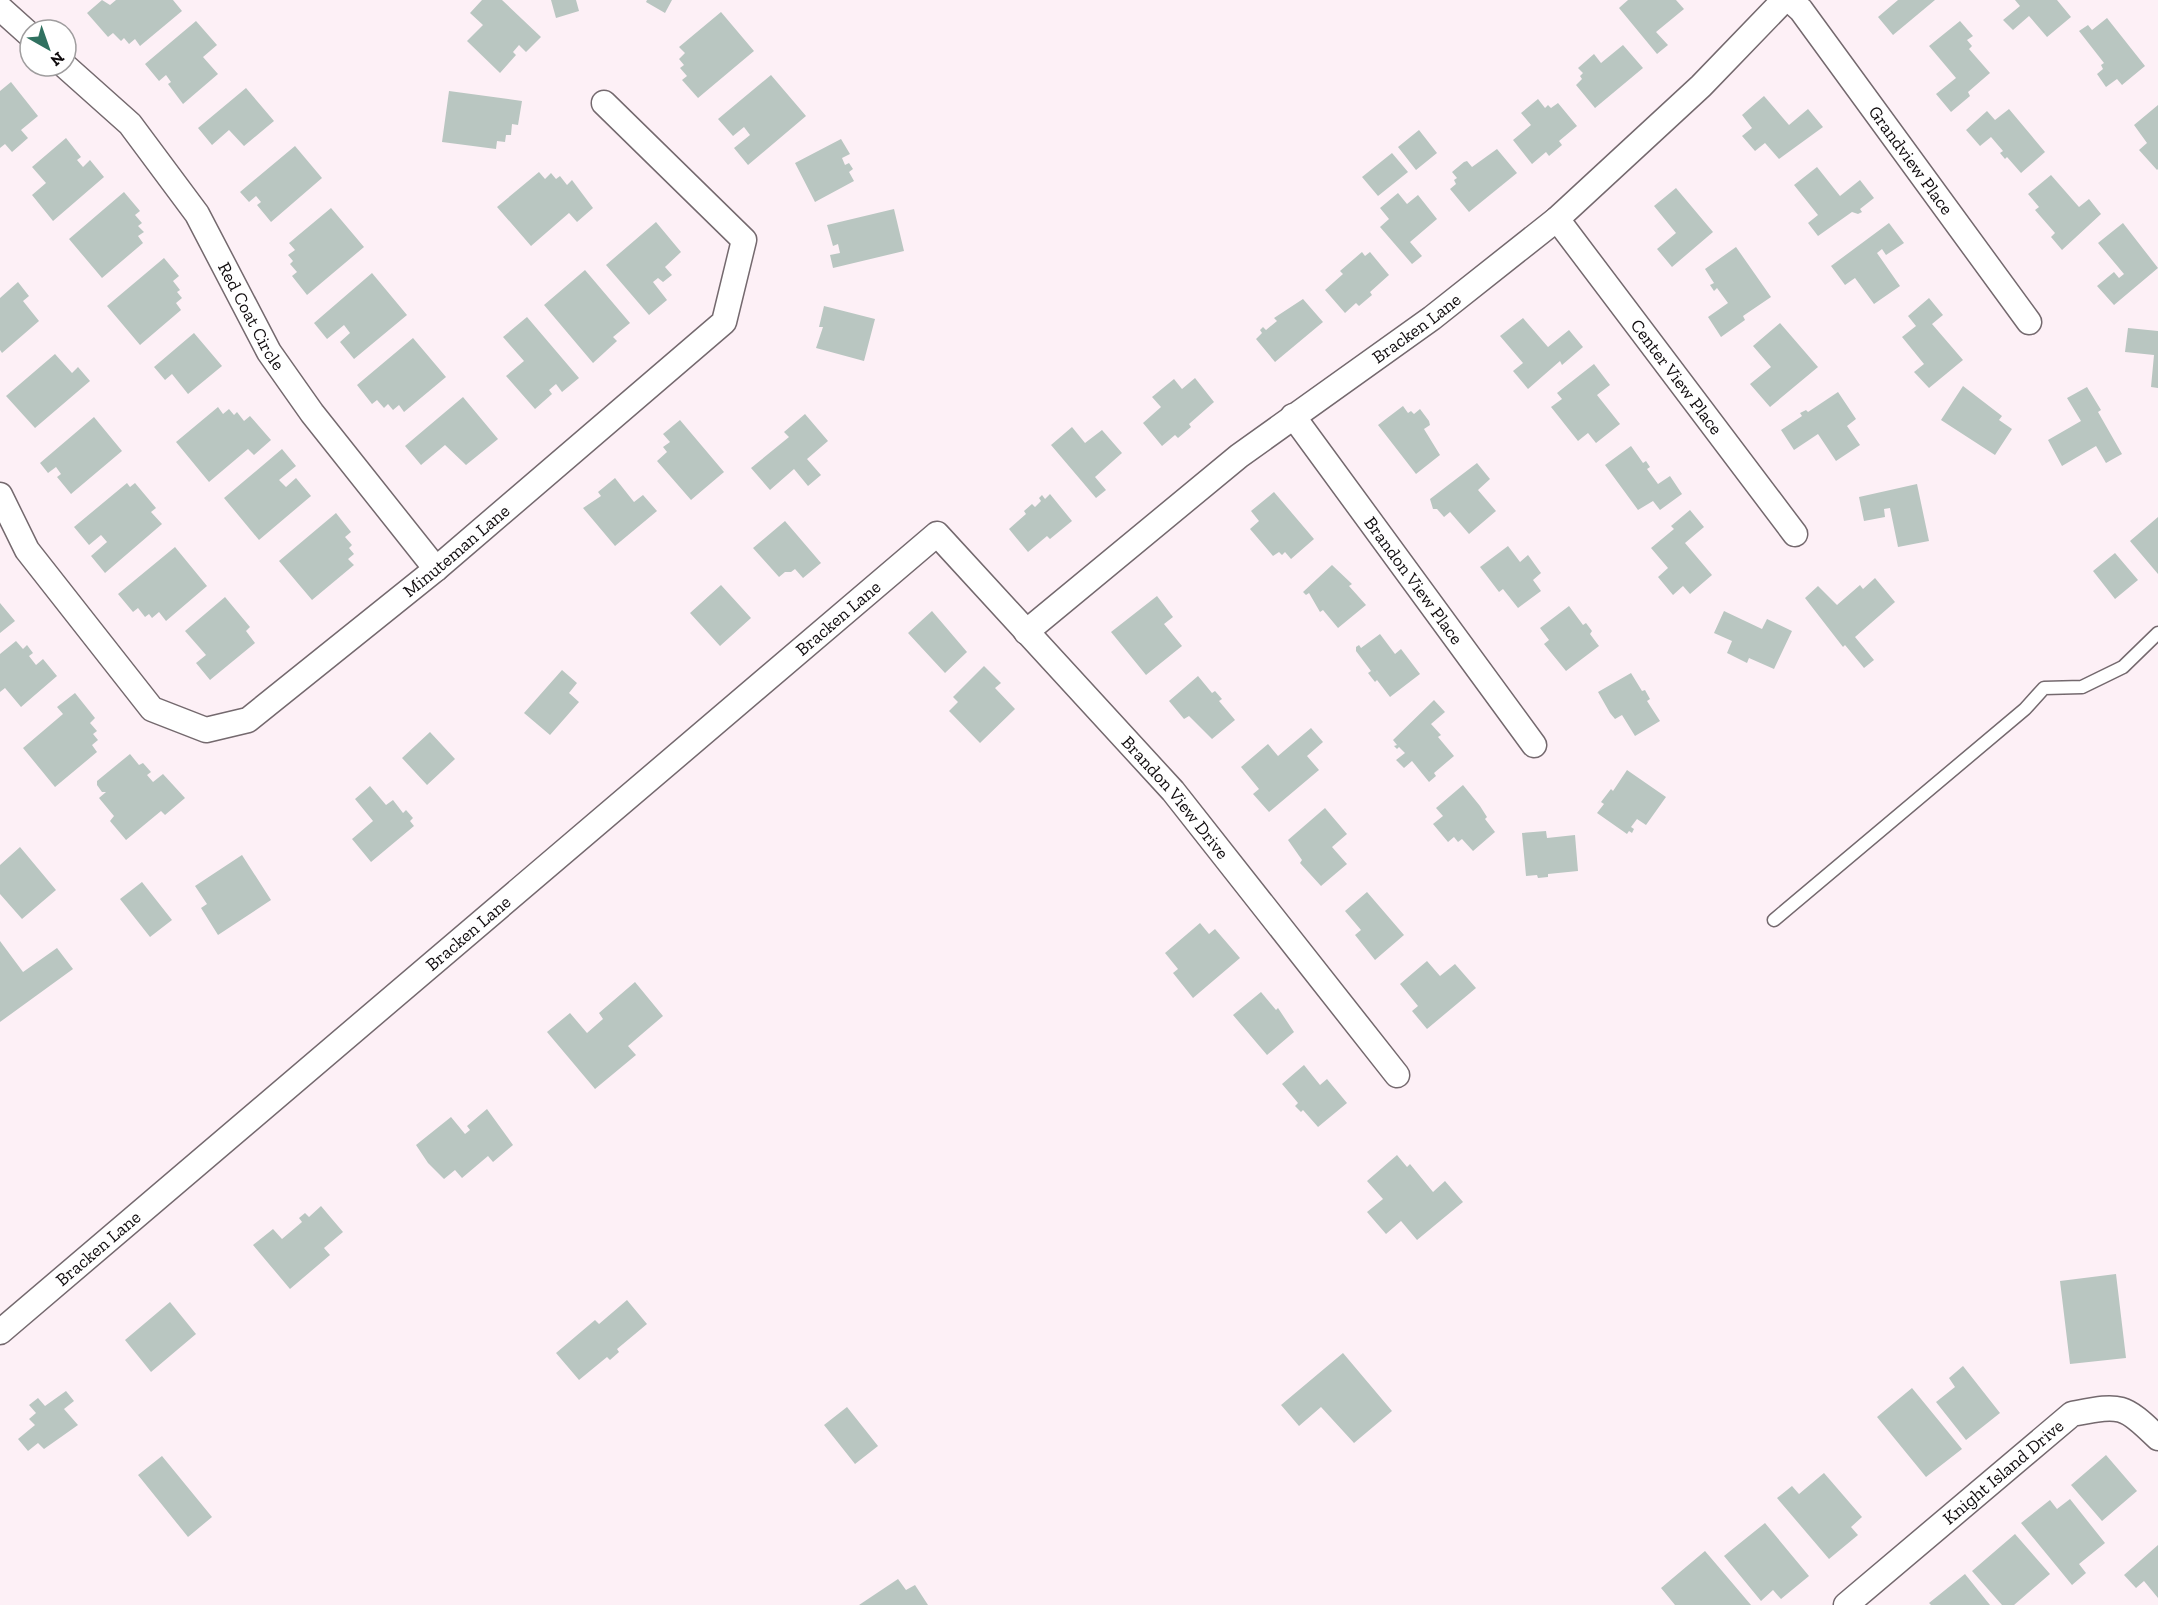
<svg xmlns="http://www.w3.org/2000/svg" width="2158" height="1605" font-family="'Zilla Slab',serif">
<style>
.building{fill:#b9c6c1}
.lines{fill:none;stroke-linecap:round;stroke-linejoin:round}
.lane-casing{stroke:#74696e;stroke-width:15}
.street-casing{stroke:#74696e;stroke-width:27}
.lane{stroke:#fff;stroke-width:12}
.street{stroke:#fff;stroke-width:24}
.labels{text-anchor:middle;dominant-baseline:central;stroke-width:5;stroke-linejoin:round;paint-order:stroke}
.street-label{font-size:18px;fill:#0f0b0d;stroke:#fff}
</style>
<rect width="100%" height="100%" fill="#fdf0f6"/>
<path class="building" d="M 102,0 L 110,5 L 116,0 L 173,0 L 182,11 L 140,46 L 135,39 L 129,44 L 124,38 L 121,41 L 113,33 L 108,37 L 87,13 Z
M 482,0 L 502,0 L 541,37 L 526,52 L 519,45 L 513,52 L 516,55 L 500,73 L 467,41 L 483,25 L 470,13 Z
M 551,0 L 576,0 L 579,11 L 556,18 Z
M 647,0 L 672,0 L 665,13 L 646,2 Z
M 1628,0 L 1676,0 L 1684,9 L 1656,32 L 1668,45 L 1657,54 L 1619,8 Z
M 1898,0 L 1935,0 L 1893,35 L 1878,17 Z
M 2015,0 L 2057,0 L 2071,17 L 2047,37 L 2029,16 L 2013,30 L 2003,20 L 2020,6 Z
M 721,12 L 754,51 L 698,98 L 682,80 L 687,76 L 680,68 L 684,65 L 679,59 L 685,53 L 679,47 Z
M 2107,18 L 2145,66 L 2122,85 L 2117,79 L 2106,87 L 2097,74 L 2103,69 L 2101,65 L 2104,63 L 2079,31 L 2088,25 L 2092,30 Z
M 196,21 L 217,45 L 203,57 L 218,74 L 183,104 L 168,84 L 171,82 L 166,75 L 159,81 L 145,64 Z
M 1960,21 L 1973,36 L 1967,40 L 1972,46 L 1969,49 L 1990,73 L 1968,92 L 1970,96 L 1951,112 L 1936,94 L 1956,78 L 1929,46 Z
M 1623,45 L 1643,68 L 1595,108 L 1576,85 L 1582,79 L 1580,76 L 1583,73 L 1578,68 L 1594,54 L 1601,63 Z
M 771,75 L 806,116 L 748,165 L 734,148 L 750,135 L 744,127 L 733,136 L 718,119 Z
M 11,82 L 38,116 L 21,130 L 28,138 L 12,152 L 5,144 L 0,148 L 0,91 Z
M 246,88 L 274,121 L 244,146 L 229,130 L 212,145 L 198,128 Z
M 449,91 L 522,101 L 518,125 L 512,124 L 511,135 L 506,135 L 505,142 L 497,141 L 496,149 L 442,142 Z
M 1764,96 L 1789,125 L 1808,109 L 1823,127 L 1779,159 L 1765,143 L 1755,151 L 1742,136 L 1752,128 L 1742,115 Z
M 1538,99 L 1545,108 L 1548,105 L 1551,108 L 1558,103 L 1577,126 L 1559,141 L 1562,145 L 1549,156 L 1546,152 L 1532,164 L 1513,140 L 1531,125 L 1521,113 Z
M 2158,105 L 2158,169 L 2157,170 L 2139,150 L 2147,143 L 2134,125 Z
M 2009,109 L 2045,152 L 2021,173 L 2007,157 L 2005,159 L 2000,153 L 2003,151 L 1991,137 L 1980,146 L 1966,130 L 1987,111 L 1995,120 Z
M 1419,130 L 1437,153 L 1416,170 L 1398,147 Z
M 66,138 L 81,157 L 77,160 L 83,167 L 90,160 L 104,177 L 53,221 L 32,195 L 46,183 L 32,167 Z
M 841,139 L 850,154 L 842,158 L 845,165 L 849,163 L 853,169 L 849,172 L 854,181 L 815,202 L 795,163 Z
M 295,146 L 322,178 L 271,222 L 257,205 L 261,202 L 256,196 L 249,202 L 240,192 Z
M 1497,149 L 1517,173 L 1469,212 L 1450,189 L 1456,184 L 1454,180 L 1457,178 L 1452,172 L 1464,162 L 1467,161 L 1472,167 Z
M 1392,153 L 1408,172 L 1378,196 L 1362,177 Z
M 1817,167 L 1840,196 L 1860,180 L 1874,198 L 1860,209 L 1862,212 L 1858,214 L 1852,212 L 1818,236 L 1808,223 L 1818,215 L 1794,185 Z
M 539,172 L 545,179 L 551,173 L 556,179 L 560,176 L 567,185 L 572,180 L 593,208 L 577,222 L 569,213 L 531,246 L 497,207 Z
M 2051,175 L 2079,207 L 2089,199 L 2101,214 L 2062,250 L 2051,237 L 2055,233 L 2035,210 L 2039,207 L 2028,194 Z
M 1676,188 L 1713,232 L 1672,267 L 1657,249 L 1676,233 L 1654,206 Z
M 124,192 L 140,211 L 135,215 L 142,223 L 138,226 L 144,232 L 138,236 L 143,243 L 102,278 L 69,239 Z
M 1398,193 L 1407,204 L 1418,195 L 1437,219 L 1410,242 L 1422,256 L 1412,264 L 1380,227 L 1389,219 L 1380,208 Z
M 331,208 L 364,247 L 307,295 L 292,276 L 297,272 L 290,264 L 293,261 L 288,255 L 295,250 L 289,243 Z
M 894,209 L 904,251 L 833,268 L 830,255 L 840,253 L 838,244 L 833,246 L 827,225 Z
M 656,222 L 681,252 L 665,267 L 672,275 L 663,282 L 658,278 L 653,282 L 667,300 L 649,315 L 606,265 Z
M 1889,223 L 1904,243 L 1886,255 L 1882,249 L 1877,253 L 1900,286 L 1874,304 L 1855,278 L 1845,285 L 1831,266 Z
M 2123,223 L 2158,268 L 2114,305 L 2097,286 L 2114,272 L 2119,278 L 2124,274 L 2098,243 Z
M 1736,247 L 1771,297 L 1743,316 L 1745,320 L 1721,337 L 1708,317 L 1728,303 L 1717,288 L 1714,291 L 1710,285 L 1714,283 L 1705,269 Z
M 1362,252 L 1365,256 L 1370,252 L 1389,275 L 1370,292 L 1372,295 L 1359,306 L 1356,303 L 1345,313 L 1325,290 L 1343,274 L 1340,271 Z
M 164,258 L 179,276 L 173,281 L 180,290 L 177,292 L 182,298 L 176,303 L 181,310 L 140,345 L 107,306 Z
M 585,270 L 630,323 L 613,337 L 617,341 L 593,363 L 544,305 Z
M 372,273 L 407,315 L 354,359 L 340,342 L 350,333 L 344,325 L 327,339 L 314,323 Z
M 18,282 L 29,296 L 23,301 L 39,321 L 2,353 L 0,350 L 0,298 Z
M 1929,298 L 1943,315 L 1932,324 L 1963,360 L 1929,388 L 1914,372 L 1924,364 L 1902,337 L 1916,326 L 1908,316 Z
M 1303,299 L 1323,322 L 1275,362 L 1256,339 L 1262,333 L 1260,330 L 1263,327 L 1266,330 L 1277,321 L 1274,318 Z
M 824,306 L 875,319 L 864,361 L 816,348 L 823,327 L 819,327 Z
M 527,317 L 579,378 L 562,392 L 556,384 L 549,390 L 552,394 L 535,409 L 506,376 L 524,361 L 503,337 Z
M 1523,318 L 1548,347 L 1569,330 L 1583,347 L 1562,365 L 1560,361 L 1528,389 L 1513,371 L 1523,363 L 1500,336 Z
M 1780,323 L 1818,367 L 1770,407 L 1750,384 L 1771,367 L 1753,346 Z
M 2128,328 L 2158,331 L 2158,388 L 2151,387 L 2154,355 L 2125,352 Z
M 194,333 L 222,366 L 188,394 L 172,374 L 165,380 L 154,367 Z
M 413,338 L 446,377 L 404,412 L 399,405 L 393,410 L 388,404 L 384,408 L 377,400 L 372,404 L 357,385 Z
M 55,354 L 72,373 L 78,367 L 90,381 L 35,428 L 6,396 Z
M 1594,364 L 1610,385 L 1597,395 L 1620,424 L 1596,443 L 1588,433 L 1578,441 L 1551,407 L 1562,399 L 1557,393 Z
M 1195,378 L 1214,402 L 1189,424 L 1191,427 L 1178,438 L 1175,435 L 1162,446 L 1143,423 L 1161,407 L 1152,397 L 1174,379 L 1182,389 Z
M 1963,386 L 2002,416 L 1999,420 L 2012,429 L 1995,455 L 1941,420 Z
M 2087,387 L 2101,410 L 2098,412 L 2122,454 L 2106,463 L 2096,446 L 2062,466 L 2048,440 L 2081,421 L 2067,398 Z
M 1838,392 L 1856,419 L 1847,426 L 1860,445 L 1836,461 L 1818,434 L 1794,450 L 1781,430 L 1802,416 L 1800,413 L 1806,410 L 1808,412 Z
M 463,397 L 498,439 L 466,465 L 445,445 L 421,465 L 405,446 Z
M 1403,406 L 1408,413 L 1411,411 L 1414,414 L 1420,409 L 1429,421 L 1430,425 L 1424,429 L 1440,455 L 1416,474 L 1378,425 Z
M 218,407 L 223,414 L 229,409 L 234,415 L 237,412 L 244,421 L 250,416 L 271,440 L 254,455 L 248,449 L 209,482 L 176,442 Z
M 805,414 L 828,441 L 807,459 L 821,475 L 808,486 L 794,469 L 770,490 L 751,468 L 789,437 L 784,432 Z
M 94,417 L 122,451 L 71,494 L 57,477 L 61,474 L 56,467 L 48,473 L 40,463 Z
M 680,420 L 724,472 L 691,500 L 657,461 L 667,452 L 663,447 L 670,442 L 663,434 Z
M 1072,427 L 1085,443 L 1102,430 L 1122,453 L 1095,477 L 1106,490 L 1096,498 L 1051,445 Z
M 1631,446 L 1643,463 L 1646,461 L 1650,467 L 1647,469 L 1658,484 L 1670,476 L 1682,494 L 1660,510 L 1653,501 L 1638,510 L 1605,465 Z
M 282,449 L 296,466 L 279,480 L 286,487 L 296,478 L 311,496 L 259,540 L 224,498 Z
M 1477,463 L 1490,479 L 1478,490 L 1496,511 L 1469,534 L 1450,512 L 1444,517 L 1437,509 L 1433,509 L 1430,499 Z
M 615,478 L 634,502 L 643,495 L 657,511 L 615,546 L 583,508 L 601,496 L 598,492 Z
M 127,483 L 130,487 L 135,483 L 156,508 L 151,512 L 162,524 L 105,573 L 91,556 L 107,542 L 101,535 L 89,545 L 74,527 Z
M 1917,484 L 1929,541 L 1898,547 L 1890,508 L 1884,509 L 1885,517 L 1864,521 L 1859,497 Z
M 1274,492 L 1314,539 L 1291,559 L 1285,552 L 1282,555 L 1279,552 L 1273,556 L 1250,529 L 1259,521 L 1251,511 Z
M 1050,494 L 1072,521 L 1050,539 L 1047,536 L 1028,552 L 1009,529 L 1026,514 L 1024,511 L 1032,504 L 1035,507 L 1041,501 L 1039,498 L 1042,495 L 1045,499 Z
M 1690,510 L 1704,527 L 1685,543 L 1712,575 L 1690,594 L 1683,586 L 1673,595 L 1658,577 L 1668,568 L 1651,548 L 1674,529 L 1671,526 Z
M 336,513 L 351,532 L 345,537 L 352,545 L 349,548 L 354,554 L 348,559 L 354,565 L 312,600 L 279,561 Z
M 2158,517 L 2158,574 L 2130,541 Z
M 785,521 L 821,563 L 803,578 L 795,569 L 791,572 L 785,572 L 779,577 L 753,548 Z
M 1508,546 L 1520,562 L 1528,555 L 1541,573 L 1533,580 L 1541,591 L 1518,608 L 1503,589 L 1499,592 L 1480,567 Z
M 175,547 L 207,586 L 166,621 L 159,612 L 152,618 L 149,614 L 145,617 L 138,608 L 133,612 L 118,594 Z
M 2115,553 L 2138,580 L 2115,599 L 2093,571 Z
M 1332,565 L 1352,584 L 1349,586 L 1366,605 L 1338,628 L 1323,610 L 1320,612 L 1309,593 L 1306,595 L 1303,592 Z
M 1875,578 L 1895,602 L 1855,637 L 1874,660 L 1864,668 L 1845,645 L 1843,647 L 1805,598 L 1818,586 L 1837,605 L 1860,585 L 1863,589 Z
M 721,585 L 751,618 L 720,646 L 690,613 Z
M 1157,596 L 1173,617 L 1164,624 L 1182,646 L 1146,675 L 1111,632 Z
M 225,597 L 250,627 L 246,631 L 255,643 L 210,680 L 196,663 L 206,655 L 185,631 Z
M 0,603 L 15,621 L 0,633 Z
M 1569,606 L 1583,625 L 1586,623 L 1592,631 L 1590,634 L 1599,646 L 1566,671 L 1544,644 L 1549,640 L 1540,628 Z
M 932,611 L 967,652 L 945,673 L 908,633 Z
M 1724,611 L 1762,629 L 1767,619 L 1792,631 L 1774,669 L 1749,658 L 1747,663 L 1727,653 L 1732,641 L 1714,633 Z
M 1380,634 L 1395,654 L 1401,649 L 1420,674 L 1390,697 L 1377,680 L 1375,682 L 1368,673 L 1371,671 L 1356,651 L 1356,647 L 1359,645 L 1361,648 Z
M 16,641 L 23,649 L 27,645 L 33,653 L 29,656 L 36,665 L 43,659 L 57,676 L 21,707 L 5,688 L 0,692 L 0,654 Z
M 984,666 L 1001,683 L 995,688 L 1015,709 L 980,743 L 949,711 L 958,702 L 953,697 Z
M 562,670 L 577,683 L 569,693 L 579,702 L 550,735 L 524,713 Z
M 1631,673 L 1642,691 L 1645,690 L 1650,699 L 1647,701 L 1660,721 L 1635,736 L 1622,715 L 1615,719 L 1610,713 L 1598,692 Z
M 1198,676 L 1212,693 L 1215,691 L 1222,699 L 1219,701 L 1235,720 L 1212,739 L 1189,716 L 1184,719 L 1169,701 Z
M 75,693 L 95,718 L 90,723 L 97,731 L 93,734 L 98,740 L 92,745 L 97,752 L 55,787 L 23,748 L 63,714 L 57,707 Z
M 1434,700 L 1445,712 L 1431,724 L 1441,735 L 1438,737 L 1454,756 L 1434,773 L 1436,776 L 1429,782 L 1412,761 L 1404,768 L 1396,760 L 1405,753 L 1399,747 L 1397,749 L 1394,746 L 1397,745 L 1393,740 Z
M 1311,728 L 1323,742 L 1307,756 L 1319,770 L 1269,812 L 1253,794 L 1259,789 L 1241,767 L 1268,744 L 1278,756 Z
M 430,732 L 455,759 L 427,785 L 402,758 Z
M 130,754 L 139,765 L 143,763 L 151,772 L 147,775 L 153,782 L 163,774 L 185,798 L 165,815 L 161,811 L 126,840 L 110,821 L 114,816 L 99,798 L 106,792 L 102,792 L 97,785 L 97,781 Z
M 1627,770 L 1666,797 L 1646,825 L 1637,819 L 1631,827 L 1634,829 L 1632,833 L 1629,831 L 1627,834 L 1597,813 L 1604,804 L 1601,802 L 1611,789 L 1613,791 Z
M 1463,785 L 1480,806 L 1487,817 L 1485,819 L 1495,832 L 1473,851 L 1462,839 L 1458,842 L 1454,837 L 1448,842 L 1433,824 L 1443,816 L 1436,808 Z
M 370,786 L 386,805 L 393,800 L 403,813 L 406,810 L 413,818 L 410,821 L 414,826 L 371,862 L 352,839 L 373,821 L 355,799 Z
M 1325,808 L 1347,834 L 1332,847 L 1347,864 L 1321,886 L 1300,863 L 1302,860 L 1288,840 Z
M 1546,831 L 1547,838 L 1575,835 L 1578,871 L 1548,874 L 1548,877 L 1538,878 L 1537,875 L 1526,876 L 1522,833 Z
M 20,847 L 56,890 L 22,919 L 0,894 L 0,865 Z
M 242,855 L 271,900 L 218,935 L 201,908 L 207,904 L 195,886 Z
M 142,882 L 172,920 L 150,937 L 120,899 Z
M 1367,892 L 1404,935 L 1375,960 L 1355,935 L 1361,930 L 1345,911 Z
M 1200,923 L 1209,934 L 1215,929 L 1240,958 L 1193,998 L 1173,973 L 1178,969 L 1165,953 Z
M 0,941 L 23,972 L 57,948 L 73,969 L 0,1022 Z
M 1427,961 L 1440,976 L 1455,964 L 1476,988 L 1427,1029 L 1412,1011 L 1418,1006 L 1400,984 Z
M 635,982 L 663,1016 L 628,1046 L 636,1055 L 595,1089 L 547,1032 L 570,1013 L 587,1033 L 603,1019 L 599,1013 Z
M 1261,992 L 1276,1010 L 1278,1008 L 1294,1032 L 1267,1055 L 1233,1015 Z
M 1304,1065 L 1320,1085 L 1327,1079 L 1347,1103 L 1318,1127 L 1303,1110 L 1301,1112 L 1295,1106 L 1298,1103 L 1282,1084 Z
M 487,1109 L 513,1145 L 493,1162 L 488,1156 L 462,1178 L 455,1170 L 444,1179 L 428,1163 L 416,1145 L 451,1117 L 465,1134 L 470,1130 L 467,1126 Z
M 1397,1155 L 1407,1167 L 1410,1164 L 1433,1192 L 1445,1181 L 1463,1202 L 1417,1240 L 1401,1221 L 1386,1234 L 1367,1212 L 1383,1199 L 1367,1181 Z
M 321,1206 L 343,1232 L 324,1248 L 330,1255 L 290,1289 L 253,1245 L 273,1229 L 282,1239 L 302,1222 L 299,1218 L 305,1213 L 309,1217 Z
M 2116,1274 L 2126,1358 L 2070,1364 L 2060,1281 Z
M 627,1300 L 647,1324 L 617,1349 L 619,1352 L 610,1360 L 607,1357 L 579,1380 L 556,1353 L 595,1320 L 599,1324 Z
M 170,1302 L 196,1334 L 151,1372 L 125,1340 Z
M 1343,1353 L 1392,1411 L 1354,1443 L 1321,1407 L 1299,1426 L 1281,1405 Z
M 1963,1366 L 2000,1413 L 1966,1440 L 1936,1402 L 1955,1387 L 1949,1378 Z
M 1912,1388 L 1962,1449 L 1926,1477 L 1877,1417 Z
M 66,1391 L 74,1401 L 64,1409 L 78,1425 L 44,1449 L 38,1443 L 28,1451 L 18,1439 L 35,1425 L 29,1419 L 36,1413 L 29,1405 L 38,1398 L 45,1406 Z
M 847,1407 L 878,1446 L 855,1464 L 824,1425 Z
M 2106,1455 L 2137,1491 L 2102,1521 L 2071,1485 Z
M 162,1456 L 212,1517 L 188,1537 L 138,1475 Z
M 1824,1473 L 1862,1517 L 1851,1527 L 1858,1535 L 1829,1559 L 1777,1498 L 1792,1486 L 1799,1494 Z
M 2070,1499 L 2105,1543 L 2079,1564 L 2086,1573 L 2072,1585 L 2021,1523 L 2050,1500 L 2057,1509 Z
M 1765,1523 L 1809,1576 L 1781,1599 L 1773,1590 L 1761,1601 L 1724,1556 Z
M 2015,1534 L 2050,1574 L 2014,1605 L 2002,1605 L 1972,1571 Z
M 2158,1545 L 2158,1598 L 2144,1581 L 2136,1588 L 2124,1575 Z
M 1705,1551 L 1751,1605 L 1675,1605 L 1661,1588 Z
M 1965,1574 L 1990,1605 L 1931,1605 L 1929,1603 Z
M 898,1579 L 906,1590 L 915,1585 L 928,1605 L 859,1605 Z"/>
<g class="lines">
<defs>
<path id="lane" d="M 1774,920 L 2025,709 L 2044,688 L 2082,687 L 2123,667 L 2158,633"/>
<g id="street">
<path id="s1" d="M 1790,0 L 1801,10 L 2029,322"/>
<path d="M 0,8 L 30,35"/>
<path id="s2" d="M 65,66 L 130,124 L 197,214 L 269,352 L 312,413 L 436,569"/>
<path id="s3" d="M 1557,219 L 1795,534"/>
<path id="s4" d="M 1293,416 L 1534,745"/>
<path id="s5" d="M 0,495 L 27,550 L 152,709 L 206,730 L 248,720 L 436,569 L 724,322 L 744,240 L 604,103"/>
<path id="s6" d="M 1026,632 L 1239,456 L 1432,318 L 1557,219 L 1701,86 L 1784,0"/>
<path id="s7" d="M 0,1332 L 937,534 L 1173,791 L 1397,1075"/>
<path id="s8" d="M 1846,1605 L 2072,1414 C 2120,1405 2122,1403 2158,1438"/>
</g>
</defs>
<use href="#lane" class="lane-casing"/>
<use href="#street" class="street-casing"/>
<use href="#lane" class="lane"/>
<use href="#street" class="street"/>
</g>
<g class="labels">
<g class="street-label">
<text stroke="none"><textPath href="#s1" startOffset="201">Grandview Place</textPath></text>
<text stroke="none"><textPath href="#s2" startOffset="315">Red Coat Circle</textPath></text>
<text stroke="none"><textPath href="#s6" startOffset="495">Bracken Lane</textPath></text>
<text stroke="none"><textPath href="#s3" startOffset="198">Center View Place</textPath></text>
<text stroke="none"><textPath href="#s5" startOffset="633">Minuteman Lane</textPath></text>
<text stroke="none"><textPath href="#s4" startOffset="204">Brandon View Place</textPath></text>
<text stroke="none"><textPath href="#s7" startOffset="1101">Bracken Lane</textPath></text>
<text stroke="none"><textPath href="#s7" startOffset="1586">Brandon View Drive</textPath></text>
<text stroke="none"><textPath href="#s7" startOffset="615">Bracken Lane</textPath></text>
<text stroke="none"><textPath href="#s7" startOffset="129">Bracken Lane</textPath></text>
<text stroke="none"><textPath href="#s8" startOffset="206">Knight Island Drive</textPath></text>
</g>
</g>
<g transform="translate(48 48) rotate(140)"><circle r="28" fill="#ffffff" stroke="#9f9d9e" stroke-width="1.5"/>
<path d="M0-4.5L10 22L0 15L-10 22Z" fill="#307160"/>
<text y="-9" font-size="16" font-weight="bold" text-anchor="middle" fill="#0f0b0d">N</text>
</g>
</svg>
